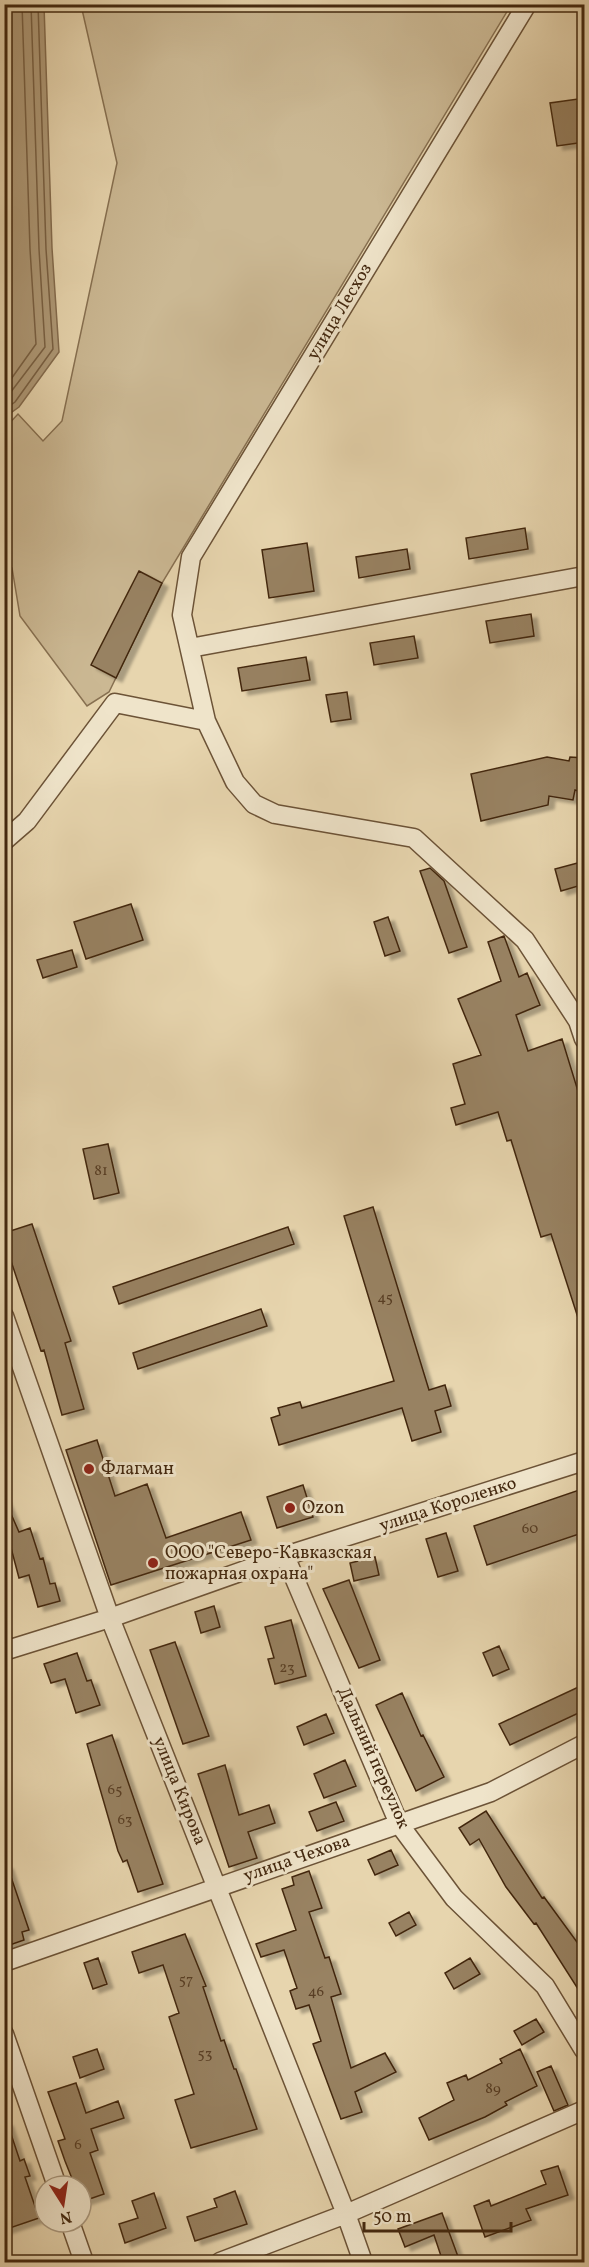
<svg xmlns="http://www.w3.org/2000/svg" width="589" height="2267" font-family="Vollkorn,serif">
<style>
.green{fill:#cbb893;stroke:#877051;stroke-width:1.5}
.water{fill:#af9a78;stroke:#846c4e;stroke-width:1.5}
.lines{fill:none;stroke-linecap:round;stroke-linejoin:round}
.shore{stroke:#796144;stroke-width:1.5}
.building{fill:#988262;stroke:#43280f;stroke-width:1.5;filter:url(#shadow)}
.minor-casing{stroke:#6c5337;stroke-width:21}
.minor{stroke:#efe4ca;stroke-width:18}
.poi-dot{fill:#8f2418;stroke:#efe4ca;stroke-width:2}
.labels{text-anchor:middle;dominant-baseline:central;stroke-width:6;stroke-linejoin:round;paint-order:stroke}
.number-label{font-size:15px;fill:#583e24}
.street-label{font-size:18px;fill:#43280f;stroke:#efe4ca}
.poi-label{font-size:18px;fill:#43280f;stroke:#efe4ca;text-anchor:start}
</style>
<defs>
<filter id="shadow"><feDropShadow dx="6" dy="4" stdDeviation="1.5" flood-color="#0004"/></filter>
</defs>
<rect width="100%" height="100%" fill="#e7d5ae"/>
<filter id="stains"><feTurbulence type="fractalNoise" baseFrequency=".00333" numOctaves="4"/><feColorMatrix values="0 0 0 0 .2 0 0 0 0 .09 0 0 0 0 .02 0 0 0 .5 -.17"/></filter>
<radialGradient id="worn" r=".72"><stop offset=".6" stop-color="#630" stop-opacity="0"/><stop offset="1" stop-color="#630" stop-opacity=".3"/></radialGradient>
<path class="green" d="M 81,5 L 511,5 L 162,583 L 109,692 L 87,706 L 20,616 L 12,568 L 5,560 L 4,429 L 18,414 L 43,441 L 62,421 L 117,163 Z"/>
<path class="water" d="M 5,4 L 44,5 L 52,248 L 59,352 L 19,407 L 5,417 Z"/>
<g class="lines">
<path class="shore" d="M 4,389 L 36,344 L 30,249 L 22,4
M 4,401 L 45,347 L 39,249 L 31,4
M 4,410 L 15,402 L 53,349 L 46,249 L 38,4"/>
</g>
<path class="building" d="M 585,98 L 585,142 L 557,146 L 550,103 Z
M 525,528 L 528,549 L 469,559 L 466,538 Z
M 307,543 L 314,591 L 269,598 L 262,550 Z
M 407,549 L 410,569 L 359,578 L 356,557 Z
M 139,571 L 162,583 L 116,678 L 91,665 Z
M 531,614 L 534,636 L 490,643 L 486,621 Z
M 414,636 L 418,658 L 374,665 L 370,643 Z
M 306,657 L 310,680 L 242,691 L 238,668 Z
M 347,692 L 351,719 L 331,722 L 326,695 Z
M 547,757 L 569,761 L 570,757 L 585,758 L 585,793 L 575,790 L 573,800 L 549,796 L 548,805 L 481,821 L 471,774 Z
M 585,861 L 585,884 L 561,891 L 555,869 Z
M 430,868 L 444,881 L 467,947 L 449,953 L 420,871 Z
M 131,904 L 143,940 L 86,959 L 74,922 Z
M 388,917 L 400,951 L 385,956 L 374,922 Z
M 504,936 L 519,977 L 527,973 L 540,1005 L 516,1015 L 528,1051 L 562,1039 L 585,1114 L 585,1324 L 580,1324 L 551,1234 L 541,1237 L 511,1140 L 507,1141 L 498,1112 L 456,1125 L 451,1108 L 465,1104 L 453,1064 L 481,1055 L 458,999 L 501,981 L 488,942 Z
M 72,950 L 77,967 L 43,978 L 37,960 Z
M 108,1144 L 119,1193 L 94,1199 L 83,1149 Z
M 373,1207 L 429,1390 L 445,1385 L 451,1406 L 435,1411 L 441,1432 L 412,1441 L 402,1408 L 279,1445 L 271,1418 L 280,1415 L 278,1408 L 300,1402 L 302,1408 L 394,1381 L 344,1216 Z
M 32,1224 L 71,1341 L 65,1343 L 84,1409 L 62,1415 L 44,1350 L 41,1351 L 4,1240 L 4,1233 Z
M 288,1227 L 294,1244 L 119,1304 L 113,1287 Z
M 261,1309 L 267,1326 L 138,1369 L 133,1353 Z
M 97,1440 L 115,1496 L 147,1484 L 166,1538 L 241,1512 L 251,1540 L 111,1585 L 66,1450 Z
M 303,1485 L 313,1517 L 277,1528 L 267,1497 Z
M 585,1488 L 585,1532 L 487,1565 L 474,1526 Z
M 4,1498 L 19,1532 L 30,1528 L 40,1559 L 43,1558 L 50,1584 L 55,1583 L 60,1601 L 38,1607 L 29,1575 L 19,1578 L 10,1544 L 4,1546 Z
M 446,1533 L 458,1571 L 438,1577 L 426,1539 Z
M 375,1557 L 379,1575 L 354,1581 L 350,1563 Z
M 349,1580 L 380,1660 L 359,1668 L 323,1589 Z
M 214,1606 L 220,1627 L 201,1633 L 195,1612 Z
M 291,1620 L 306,1676 L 275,1684 L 268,1659 L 274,1658 L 265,1627 Z
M 175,1642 L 209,1736 L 183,1744 L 150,1650 Z
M 499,1646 L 509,1669 L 493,1676 L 483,1653 Z
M 77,1653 L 87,1681 L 91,1680 L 100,1705 L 76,1713 L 65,1679 L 51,1683 L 44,1664 Z
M 585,1684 L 585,1710 L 510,1745 L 499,1724 Z
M 402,1693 L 421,1736 L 423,1735 L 444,1777 L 416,1791 L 376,1705 Z
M 326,1714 L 334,1733 L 304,1745 L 297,1727 Z
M 112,1735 L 163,1884 L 138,1892 L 127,1860 L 123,1862 L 118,1851 L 87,1744 Z
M 345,1760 L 356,1786 L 324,1798 L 314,1774 Z
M 225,1765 L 239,1815 L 269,1805 L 275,1823 L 248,1832 L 257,1858 L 229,1867 L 198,1774 Z
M 336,1802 L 344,1821 L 317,1831 L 309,1812 Z
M 486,1811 L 542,1898 L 544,1897 L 585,1953 L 585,2000 L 536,1923 L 534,1924 L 506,1887 L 479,1839 L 470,1845 L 459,1828 Z
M 391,1850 L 398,1865 L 375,1875 L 368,1860 Z
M 7,1865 L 29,1930 L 22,1932 L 24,1940 L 4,1947 L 4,1866 Z
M 309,1871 L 322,1908 L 309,1912 L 325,1958 L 329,1957 L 341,1994 L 331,1997 L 351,2068 L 385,2053 L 396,2072 L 355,2092 L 362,2112 L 341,2119 L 313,2044 L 321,2041 L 309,2005 L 296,2009 L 290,1991 L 297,1988 L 284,1950 L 261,1957 L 256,1944 L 296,1930 L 282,1889 L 294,1885 L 292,1877 Z
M 409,1912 L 416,1925 L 396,1936 L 389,1923 Z
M 185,1934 L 206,1986 L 203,1987 L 221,2041 L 224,2040 L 234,2069 L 236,2069 L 257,2129 L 191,2148 L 175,2100 L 194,2094 L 169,2017 L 179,2013 L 163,1965 L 139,1973 L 132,1952 Z
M 98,1958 L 107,1984 L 93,1989 L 84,1963 Z
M 470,1958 L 480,1974 L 454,1989 L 445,1973 Z
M 536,2019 L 544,2032 L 522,2045 L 514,2031 Z
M 97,2049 L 104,2069 L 80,2078 L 73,2057 Z
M 520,2049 L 537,2086 L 505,2102 L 507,2105 L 485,2117 L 429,2140 L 419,2118 L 454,2100 L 447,2083 L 466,2075 L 468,2080 L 502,2063 L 500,2059 Z
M 551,2066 L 568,2105 L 554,2111 L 537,2072 Z
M 76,2083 L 86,2113 L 118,2101 L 124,2118 L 91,2129 L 98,2150 L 90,2153 L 104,2194 L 81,2202 L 81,2186 L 75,2186 L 65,2161 L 58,2141 L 65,2139 L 48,2092 Z
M 7,2122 L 20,2161 L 24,2159 L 30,2176 L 25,2177 L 39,2218 L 4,2230 L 4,2123 Z
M 558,2166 L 568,2195 L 526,2209 L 531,2220 L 485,2237 L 474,2206 L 489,2200 L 491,2206 L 546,2184 L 541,2171 Z
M 235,2191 L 247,2224 L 195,2241 L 187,2217 L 217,2207 L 214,2199 Z
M 154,2193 L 166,2228 L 125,2243 L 119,2224 L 138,2218 L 132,2201 Z
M 442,2213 L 460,2262 L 443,2262 L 434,2235 L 405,2247 L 398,2229 Z"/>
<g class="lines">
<defs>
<path id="minor" d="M 527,4 L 191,557 L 182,615 L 206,721 L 235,782 L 254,804 L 275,814 L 414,838 L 525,940 L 578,1021 L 584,1039
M 190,648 L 584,576
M 4,841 L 27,821 L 115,703 L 206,721
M 4,1316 L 110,1618 L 346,2214 L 363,2262
M 285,1556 L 399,1824 L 454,1898 L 545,1986 L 584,2050
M 4,1651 L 110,1618 L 285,1556 L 584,1461
M 4,1962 L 491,1792 L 584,1744
M 4,2034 L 57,2186
M 70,2222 L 84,2262
M 220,2262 L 346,2214 L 584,2110"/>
</defs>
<use href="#minor" class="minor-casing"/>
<use href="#minor" class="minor"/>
</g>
<g class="poi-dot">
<circle cx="89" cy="1469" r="6"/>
<circle cx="290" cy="1508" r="6"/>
<circle cx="153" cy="1563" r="6"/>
</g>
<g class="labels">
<g class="number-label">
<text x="101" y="1171">81</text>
<text x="385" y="1298">45</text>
<text x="530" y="1529">60</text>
<text x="287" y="1668">23</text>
<text x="115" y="1790">65</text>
<text x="125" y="1820">63</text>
<text x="186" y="1980">57</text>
<text x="316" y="1992">46</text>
<text x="205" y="2054">53</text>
<text x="493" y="2089">89</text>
<text x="78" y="2145">6</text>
</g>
<g class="street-label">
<text transform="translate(340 312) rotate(-59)">улица Лесхоз</text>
<text transform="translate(448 1505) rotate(-18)">улица Короленко</text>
<text transform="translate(373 1758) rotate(66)">Дальний переулок</text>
<text transform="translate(179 1791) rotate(68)">улица Кирова</text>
<text transform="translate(297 1859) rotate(-19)">улица Чехова</text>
</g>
<g class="poi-label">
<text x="101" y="1469">Флагман</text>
<text x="302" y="1508">Ozon</text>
<text x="165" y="1553">ООО "Северо-Кавказская<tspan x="165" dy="21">пожарная охрана"</tspan></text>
</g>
</g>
<rect width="589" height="2267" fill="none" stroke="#e7d5ae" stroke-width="24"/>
<rect x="6" y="6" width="577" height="2255" fill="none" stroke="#43280f" stroke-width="3"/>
<rect x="12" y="12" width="565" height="2243" fill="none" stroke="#43280f" stroke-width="1.5"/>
<g transform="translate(63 2204) rotate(168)"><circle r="28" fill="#efe4ca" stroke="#aa997f" stroke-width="1.5"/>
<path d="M0-4.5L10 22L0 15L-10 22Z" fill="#8f2418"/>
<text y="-9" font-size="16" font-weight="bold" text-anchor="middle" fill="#43280f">N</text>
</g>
<path d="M364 2222v9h147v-9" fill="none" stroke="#43280f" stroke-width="3"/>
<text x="373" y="2222" font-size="18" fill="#43280f" stroke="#efe4ca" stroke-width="4.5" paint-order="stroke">50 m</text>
<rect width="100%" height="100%" filter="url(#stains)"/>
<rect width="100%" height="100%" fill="url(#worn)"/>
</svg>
